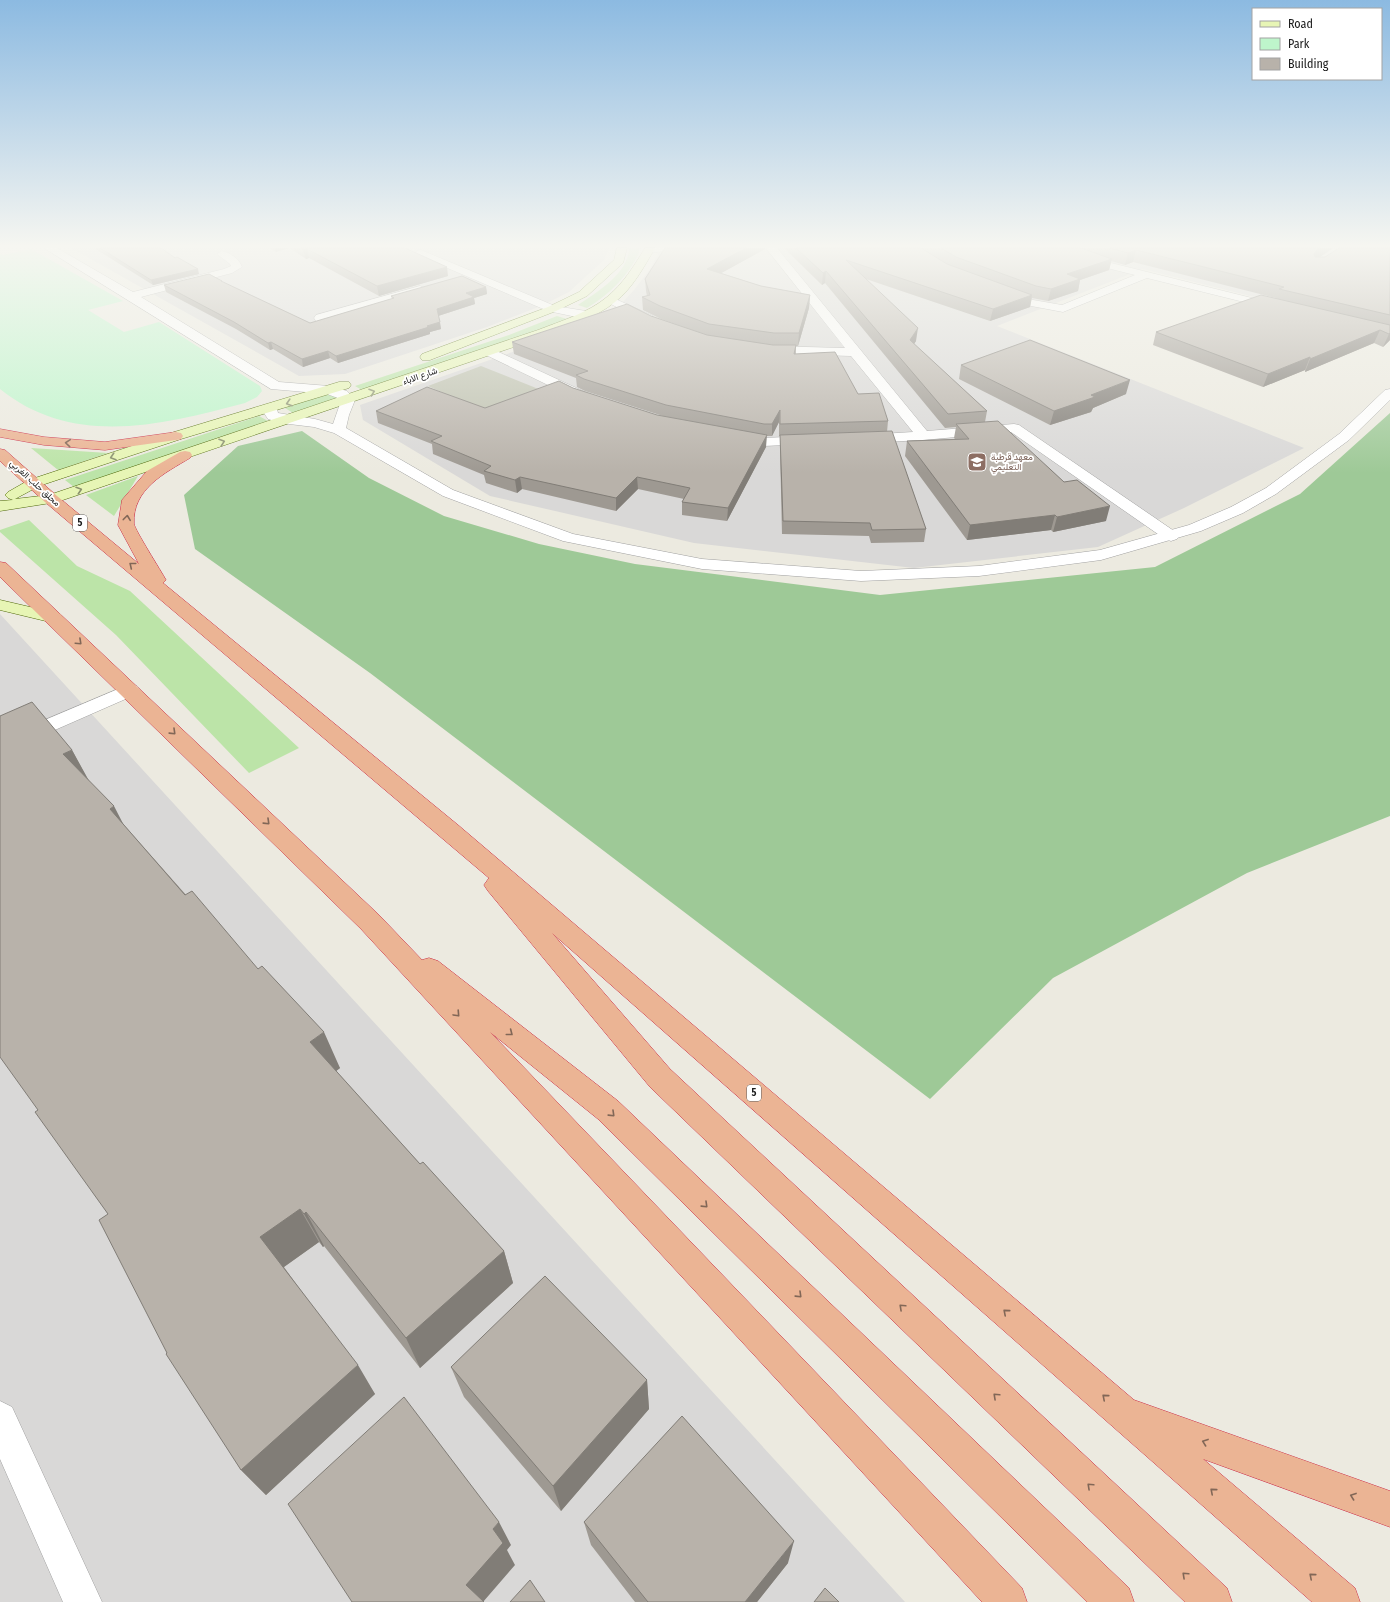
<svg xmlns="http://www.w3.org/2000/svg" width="1390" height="1602" font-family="'Fira Sans Condensed',Vazirmatn,sans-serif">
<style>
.residential{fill:#d9d8d7}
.construction{fill:#bcbfad}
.grass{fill:#bce4a8}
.forest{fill:#9ec997}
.park{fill:#bef5cb}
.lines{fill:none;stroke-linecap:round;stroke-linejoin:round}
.minor-casing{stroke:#a1a1a1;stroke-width:1}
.tertiary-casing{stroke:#a1a1a1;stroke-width:1}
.secondary-casing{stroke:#4f680a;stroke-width:1}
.trunk-casing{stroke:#ca2d49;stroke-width:1}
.minor{fill:#fff;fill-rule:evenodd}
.tertiary{fill:#fff;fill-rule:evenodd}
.secondary{fill:#e7f5b5;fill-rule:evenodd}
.trunk{fill:#ebb494;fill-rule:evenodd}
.wall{fill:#9e9992}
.shaded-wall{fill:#817d77}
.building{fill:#b8b2aa;stroke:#817d77}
.oneway{stroke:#8b926f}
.oneway2{stroke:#826757}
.labels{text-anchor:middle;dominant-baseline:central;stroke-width:3.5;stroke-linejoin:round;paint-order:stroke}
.far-street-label{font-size:9px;fill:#1a1a1a;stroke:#fff}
.far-education-label{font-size:9px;fill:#785e54;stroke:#fff;text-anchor:start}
.shield{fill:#fff;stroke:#5f5f5f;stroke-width:1}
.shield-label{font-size:10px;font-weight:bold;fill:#1a1a1a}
</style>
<rect width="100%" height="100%" fill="#eceae0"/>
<path class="residential" d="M 71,248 L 608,248 L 608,250 L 604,260 L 569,292 L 541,306 L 487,327 L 345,374 L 299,376 Z
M 661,248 L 1390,248 L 1390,331 L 1143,269 L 997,326 L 1304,448 L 1184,508 L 1098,547 L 914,568 L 694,543 L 490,496 L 363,420 L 360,405 L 550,339 L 596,319 L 622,303 L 634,290 L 650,269 Z
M 0,614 L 905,1602 L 0,1602 Z"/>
<path class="construction" d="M 481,366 L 541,390 L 488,413 L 428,386 Z"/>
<path class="grass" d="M 629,248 L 639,248 L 639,253 C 627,277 610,294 587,308 L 578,305 C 596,293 629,273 629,248 Z
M 557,316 L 567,319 L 516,338 L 362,390 L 355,386 L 509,335 Z
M 331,392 L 339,397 L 293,413 L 285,408 Z
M 259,416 L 268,421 L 74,487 L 65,480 Z
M 31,448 L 108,453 L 58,470 Z
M 138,476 L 114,516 L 86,495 Z
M 29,520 L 77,566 L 130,591 L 299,748 L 249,773 L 116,635 L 0,532 L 0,530 Z"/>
<path class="forest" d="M 1390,413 L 1390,816 L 1247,873 L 1053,978 L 930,1099 L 370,673 L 195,549 L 184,495 L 238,446 L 302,431 L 369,478 L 444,516 L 539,544 L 635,564 L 880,595 L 1155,567 L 1300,494 Z"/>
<path class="park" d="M 31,249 L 123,301 L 88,310 L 124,332 L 159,322 L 260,386 L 262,391 L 257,397 L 245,403 C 163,425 73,448 0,389 L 0,254 L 3,255 Z"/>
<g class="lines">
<defs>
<path id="minor" d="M 44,248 L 57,248 L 133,292 L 224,269 L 231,266 L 230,264 L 217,254 L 222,251 C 231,253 239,259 242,267 L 232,273 L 141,297 L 279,382 L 329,386 L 334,387 L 336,390 L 334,393 L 329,394 L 271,389 Z
M 645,248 L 666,248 C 662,253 652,253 646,251 Z
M 766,248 L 777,248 L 927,431 L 1014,424 L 1019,425 L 1177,533 L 1179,536 L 1177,539 L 1171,541 L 1165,539 L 1011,432 L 923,440 L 865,443 L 860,442 L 858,439 L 860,436 L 865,435 L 913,432 L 851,356 L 762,353 L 760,350 L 762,347 L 766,346 L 845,348 Z
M 1052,248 L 1068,248 L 1111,263 L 1280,305 L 1282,307 L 1280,309 L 1276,310 L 1147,278 L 1063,312 L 1026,305 L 999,294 L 997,292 L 999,290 L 1003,289 L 1033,300 L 1062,305 L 1135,275 L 1103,267 L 1053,250 Z
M 421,250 L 555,306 L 586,311 L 590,313 L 592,315 L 590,317 L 586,319 L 548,311 L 417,255 L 416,253 L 417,251 Z
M 420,286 L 426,289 L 424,291 L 320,322 L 316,321 L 314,318 L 316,315 Z
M 611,297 L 653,316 L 655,319 L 653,322 L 645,322 L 607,302 L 605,300 L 607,298 Z
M 490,348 L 587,393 L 589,396 L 587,399 L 577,399 L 486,355 L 484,352 L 486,349 Z
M 737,433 L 763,438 L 810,436 L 815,437 L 817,440 L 815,443 L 810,444 L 763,446 L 732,440 L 730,437 L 732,434 Z
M 130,684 L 137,686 L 140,690 L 137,694 L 0,754 L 0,739 Z
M 0,1401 L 12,1407 L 102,1602 L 63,1602 L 0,1459 Z"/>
<path id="tertiary" d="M 329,386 L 347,391 L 355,400 L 349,415 L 346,428 L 453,490 L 573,534 L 702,559 L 861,571 L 979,566 L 1100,550 L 1189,525 L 1231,507 L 1266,488 L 1339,434 L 1385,390 L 1390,389 L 1390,400 L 1349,440 L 1276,494 L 1243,513 L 1201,531 L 1101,560 L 979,576 L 861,581 L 702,569 L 563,541 L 443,496 L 334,433 L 314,427 L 281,423 L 268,419 L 264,413 L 264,408 L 266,405 L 271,404 L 276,405 L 278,413 L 315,419 L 333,424 L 341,401 C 336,395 326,396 322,390 L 324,387 Z"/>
<path id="secondary" d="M 617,248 L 627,248 L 623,263 L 587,296 L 556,311 L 430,360 L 422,360 L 420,357 L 422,354 L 548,307 L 579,292 L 614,260 Z
M 645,248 L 655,248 C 644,267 632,289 615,302 C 595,318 569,326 546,336 L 57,502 L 0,511 L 0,501 L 13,500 L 8,498 L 5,495 L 8,492 L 29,480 L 171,433 L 339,382 L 349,382 L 351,385 L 349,388 L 181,439 L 60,479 L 39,486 L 15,499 L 49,495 L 538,330 C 561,321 588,313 607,297 C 623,284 634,266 645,248 Z
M 0,600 L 60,614 L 63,618 L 60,622 L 54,623 L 0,610 Z"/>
<path id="trunk" d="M 0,429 L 44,437 L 105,442 L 176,432 L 181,433 L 183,436 L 181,439 L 176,440 L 105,450 L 44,445 L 0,437 Z
M 0,449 L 5,450 L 57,496 L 139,564 L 118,525 L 122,500 L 147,471 L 180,452 L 185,451 L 190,452 L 192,455 L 190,458 C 165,473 132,489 134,524 C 135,530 161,571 166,580 L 163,583 L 458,825 L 1134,1400 L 1390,1491 L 1390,1527 L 1203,1459 L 1355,1588 L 1360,1602 L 1312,1602 L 552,933 L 670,1069 L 1227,1588 L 1232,1602 L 1185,1602 L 650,1087 L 488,891 L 484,885 L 489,878 L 45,502 L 0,461 Z
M 0,562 L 6,563 L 379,915 L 422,960 L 429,958 L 438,961 L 618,1101 L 1129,1588 L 1134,1602 L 1087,1602 L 598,1119 L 490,1032 L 1022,1588 L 1027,1602 L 982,1602 L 361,929 L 0,577 Z"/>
</defs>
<use href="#minor" class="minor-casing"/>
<use href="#tertiary" class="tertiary-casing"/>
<use href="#secondary" class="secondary-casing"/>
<use href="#trunk" class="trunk-casing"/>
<use href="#minor" class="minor"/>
<use href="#tertiary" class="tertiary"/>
<use href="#secondary" class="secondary"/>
<use href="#trunk" class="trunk"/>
</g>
<path class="wall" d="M 94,248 L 161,248 L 199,274 L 153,285 Z
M 270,248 L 289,248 L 276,252 Z
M 290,248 L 410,248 L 407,249 L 448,276 L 379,296 L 309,258 L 306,259 Z
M 665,248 L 765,248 L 765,249 L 721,273 L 761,286 L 810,295 L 809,308 L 798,346 L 796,346 L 796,354 L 858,394 L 888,421 L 887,432 L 926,529 L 924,542 L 871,543 L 869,536 L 782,534 L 780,447 L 780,436 L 779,436 L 779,422 L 772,436 L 766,436 L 766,447 L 727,521 L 682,515 L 682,502 L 684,499 L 638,489 L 616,511 L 522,489 L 517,493 L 486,483 L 484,475 L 433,454 L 432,444 L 378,423 L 376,411 L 485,408 L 573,388 L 657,415 L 663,416 L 585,391 L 577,387 L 576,378 L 514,354 L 512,342 L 651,316 L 692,330 L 661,319 L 643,310 L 642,297 L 647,296 L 646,291 L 645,279 Z
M 784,248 L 1333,248 L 1320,257 L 1325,257 L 1390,248 L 1390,340 L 1383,347 L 1374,343 L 1305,372 L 1305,370 L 1263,387 L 1153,345 L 1156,332 L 1276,298 L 1133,262 L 1125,265 L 1111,261 L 1109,270 L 1080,280 L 1078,291 L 1048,301 L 1032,298 L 1030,307 L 990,321 L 866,279 L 916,341 L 914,344 L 987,411 L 985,422 L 1106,521 L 1053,532 L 1051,530 L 967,540 L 905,456 L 907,441 L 955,439 L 954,438 L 956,427 L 945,428 L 825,283 L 822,285 Z
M 222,282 L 310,323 L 392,299 L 391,296 L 486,287 L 487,294 L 474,298 L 475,304 L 438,316 L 441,329 L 430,332 L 430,334 L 338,363 L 330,358 L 303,367 L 273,349 L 270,350 L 236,329 L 166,292 L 164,285 Z
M 961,365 L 1126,394 L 1093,408 L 1091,412 L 1050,425 L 959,379 Z
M 72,750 L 88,780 L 123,824 L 340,1068 L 336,1071 L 420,1164 L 504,1251 L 513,1283 L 420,1368 L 324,1246 L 323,1247 L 319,1242 L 284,1267 L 375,1394 L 266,1495 L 241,1470 L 167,1353 L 108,1214 L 38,1110 Z
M 451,1367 L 647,1380 L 649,1409 L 561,1511 L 464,1397 Z
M 584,1522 L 788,1563 L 757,1602 L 635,1602 L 591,1545 Z"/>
<path class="shaded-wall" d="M 275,248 L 289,248 L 276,252 Z
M 746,248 L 765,248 L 765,249 L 707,281 L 707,269 Z
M 1320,248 L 1333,248 L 1311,263 L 1314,254 L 1316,251 Z
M 307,249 L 309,258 L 306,259 L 303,250 Z
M 1136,250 L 1133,262 L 1125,265 L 1128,253 Z
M 1112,259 L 1109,270 L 1080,280 L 1078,291 L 1048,301 L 1051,289 L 1067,274 Z
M 447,267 L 448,276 L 379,296 L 377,286 Z
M 198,269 L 199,274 L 153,285 L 151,280 Z
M 826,271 L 825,283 L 822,285 L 823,273 Z
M 486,287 L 487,294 L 474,298 L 475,304 L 438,316 L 437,309 L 466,293 Z
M 810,295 L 809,308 L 798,346 L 799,333 Z
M 1032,295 L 1030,307 L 990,321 L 993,309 Z
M 440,322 L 441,329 L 430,332 L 430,334 L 338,363 L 336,356 Z
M 918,328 L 916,341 L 908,353 L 910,340 Z
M 1380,330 L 1374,343 L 1305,372 L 1310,359 Z
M 1390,333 L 1390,340 L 1383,347 L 1389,334 Z
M 271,342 L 273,349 L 270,350 L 268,343 Z
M 328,351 L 330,358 L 303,367 L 302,359 Z
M 1310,357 L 1305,370 L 1263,387 L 1268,374 Z
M 1130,380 L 1126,394 L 1093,408 L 1091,412 L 1050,425 L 1054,411 L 1091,395 Z
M 780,410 L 779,422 L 772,436 L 772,424 Z
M 767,435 L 766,447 L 727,521 L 728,508 Z
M 520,477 L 522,489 L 517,493 L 515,480 Z
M 637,477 L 638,489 L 616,511 L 616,498 Z
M 1110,506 L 1106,521 L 1053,532 L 1057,517 Z
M 1055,515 L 1051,530 L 967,540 L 970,525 Z
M 72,750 L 93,788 L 63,754 Z
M 114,806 L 134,845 L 110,809 Z
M 324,1032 L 340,1068 L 326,1079 L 310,1042 Z
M 300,1209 L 319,1242 L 281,1269 L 260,1237 Z
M 306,1212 L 324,1246 L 323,1247 L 304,1214 Z
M 504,1251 L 513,1283 L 420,1368 L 406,1338 Z
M 358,1365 L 375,1394 L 266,1495 L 241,1470 Z
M 647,1380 L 649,1409 L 561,1511 L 553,1486 Z
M 499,1522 L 511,1545 L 507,1550 L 515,1565 L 483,1602 L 466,1585 L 493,1529 Z
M 794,1541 L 788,1563 L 757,1602 L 745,1602 Z"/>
<path class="building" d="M 100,248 L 161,248 L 175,258 L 177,257 L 198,269 L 151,280 Z
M 301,248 L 405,248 L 447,267 L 377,286 L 307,249 L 303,250 Z
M 665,248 L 746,248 L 707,269 L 761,286 L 810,295 L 799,333 L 774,333 L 709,324 L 660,306 L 642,297 L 650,295 L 645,279 Z
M 796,248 L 921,248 L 947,264 L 1032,295 L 993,309 L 846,260 L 918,328 L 910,340 L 987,411 L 948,414 L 826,271 L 823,273 Z
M 941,248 L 1081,248 L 1112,259 L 1067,274 L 1080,279 L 1051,289 L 1036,286 L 956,257 Z
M 1110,248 L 1320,248 L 1316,251 L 1314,254 L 1315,257 L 1325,257 L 1339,248 L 1390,248 L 1390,315 L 1279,289 L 1284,287 L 1136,250 L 1128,253 Z
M 209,274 L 222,281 L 221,281 L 310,323 L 394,298 L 391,296 L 462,276 L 486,287 L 466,293 L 474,297 L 437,309 L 440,322 L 427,326 L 429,327 L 336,356 L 328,351 L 302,359 L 271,342 L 268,343 L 234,322 L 164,285 Z
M 1261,295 L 1390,325 L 1390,333 L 1389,334 L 1380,330 L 1310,359 L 1310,357 L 1268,374 L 1156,332 Z
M 627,304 L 651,316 L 707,335 L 773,345 L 796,345 L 794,354 L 835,352 L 858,394 L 879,393 L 888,421 L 780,424 L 780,410 L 772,424 L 764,424 L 666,405 L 584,379 L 576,375 L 588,371 L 512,342 Z
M 1030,340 L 1130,380 L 1091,395 L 1095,397 L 1054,411 L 961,365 Z
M 559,381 L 573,388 L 657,415 L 767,435 L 728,508 L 682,502 L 690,488 L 637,477 L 616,498 L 520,477 L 515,480 L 484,471 L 491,466 L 431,441 L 442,436 L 376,411 L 427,387 L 485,408 Z
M 998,421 L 1064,482 L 1077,480 L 1110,506 L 1057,517 L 1055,515 L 970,525 L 907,441 L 969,439 L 956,424 Z
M 892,431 L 926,529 L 872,530 L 870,523 L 783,521 L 780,435 Z
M 32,702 L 72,750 L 63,754 L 114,806 L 110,809 L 185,895 L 192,891 L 258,969 L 262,966 L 324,1032 L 310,1042 L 420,1164 L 423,1162 L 504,1251 L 406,1338 L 306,1212 L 304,1214 L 300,1209 L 260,1237 L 358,1365 L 241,1470 L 166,1354 L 167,1353 L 99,1220 L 108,1214 L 35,1112 L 38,1110 L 0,1057 L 0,716 Z
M 545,1276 L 647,1380 L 553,1486 L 451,1367 Z
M 404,1397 L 499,1522 L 493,1529 L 503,1543 L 466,1585 L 484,1602 L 352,1602 L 288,1504 Z
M 682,1416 L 794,1541 L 745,1602 L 648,1602 L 584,1522 Z
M 530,1580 L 545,1602 L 510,1602 Z
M 825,1588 L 839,1602 L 814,1602 Z"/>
<defs><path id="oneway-chevron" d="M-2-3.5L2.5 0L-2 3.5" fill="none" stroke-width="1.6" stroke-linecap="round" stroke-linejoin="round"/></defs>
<g class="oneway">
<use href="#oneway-chevron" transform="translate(372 392) rotate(-19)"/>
<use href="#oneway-chevron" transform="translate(289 403) rotate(163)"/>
<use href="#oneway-chevron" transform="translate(222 442) rotate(-19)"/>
<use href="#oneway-chevron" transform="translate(113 457) rotate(162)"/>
<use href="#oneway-chevron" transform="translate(79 490) rotate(-18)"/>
</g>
<g class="oneway2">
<use href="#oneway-chevron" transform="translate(68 443) rotate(-175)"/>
<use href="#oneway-chevron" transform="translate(127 518) rotate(-83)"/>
<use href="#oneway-chevron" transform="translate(132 565) rotate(-141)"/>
<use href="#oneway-chevron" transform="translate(79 642) rotate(43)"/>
<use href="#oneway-chevron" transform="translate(173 732) rotate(44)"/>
<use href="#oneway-chevron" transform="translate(267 822) rotate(44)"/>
<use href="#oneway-chevron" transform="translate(457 1014) rotate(47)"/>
<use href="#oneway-chevron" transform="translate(510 1033) rotate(38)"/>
<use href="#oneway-chevron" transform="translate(612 1114) rotate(44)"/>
<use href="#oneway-chevron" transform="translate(705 1205) rotate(44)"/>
<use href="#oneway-chevron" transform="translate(799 1295) rotate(44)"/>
<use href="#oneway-chevron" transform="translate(902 1307) rotate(-137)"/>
<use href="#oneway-chevron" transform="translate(1006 1312) rotate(-139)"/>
<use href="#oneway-chevron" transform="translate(996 1396) rotate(-137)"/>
<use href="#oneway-chevron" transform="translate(1105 1397) rotate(-139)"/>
<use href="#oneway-chevron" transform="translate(1205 1442) rotate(-160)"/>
<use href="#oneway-chevron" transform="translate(1090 1486) rotate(-137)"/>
<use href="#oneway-chevron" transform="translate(1213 1491) rotate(-139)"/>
<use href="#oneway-chevron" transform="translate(1353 1496) rotate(-160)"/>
<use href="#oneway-chevron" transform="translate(1185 1575) rotate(-137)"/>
<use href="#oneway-chevron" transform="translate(1312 1576) rotate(-139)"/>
</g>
<linearGradient id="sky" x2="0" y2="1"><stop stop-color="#8cbae1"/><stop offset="0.52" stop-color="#f6f6f1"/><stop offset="1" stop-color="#f6f6f1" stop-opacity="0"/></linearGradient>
<rect width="1390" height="473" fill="url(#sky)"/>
<defs>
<symbol id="school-square" viewBox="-11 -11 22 22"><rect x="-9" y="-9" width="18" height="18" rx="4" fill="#8d6e63" stroke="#fff"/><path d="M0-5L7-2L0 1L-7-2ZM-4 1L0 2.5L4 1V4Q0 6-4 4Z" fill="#fff"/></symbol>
</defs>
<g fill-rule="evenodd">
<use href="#school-square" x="966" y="451" width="22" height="22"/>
</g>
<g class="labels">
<g class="far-street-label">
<text transform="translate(420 376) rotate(-19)">شارع الاباء</text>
<text transform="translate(35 483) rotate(42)">محلق حلب الغربي</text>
</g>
<g class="far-education-label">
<text x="991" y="457">معهد قرطبة<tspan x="991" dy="10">التعليمي</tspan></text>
</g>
<g class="shield">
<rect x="73" y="515" width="14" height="16" rx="3"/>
<rect x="747" y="1085" width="14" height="16" rx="3"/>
</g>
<g class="shield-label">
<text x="80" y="523">5</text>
<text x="754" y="1093">5</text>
</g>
</g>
<rect x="1252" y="8" width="130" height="72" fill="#ffffff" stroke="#a3a3a3"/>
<rect x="1260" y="21" width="20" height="6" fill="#e7f5b5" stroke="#a3a3a3"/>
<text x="1288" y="28" font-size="12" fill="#1a1a1a">Road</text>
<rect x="1260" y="38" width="20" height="12" fill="#bef5cb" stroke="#a3a3a3"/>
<text x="1288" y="48" font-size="12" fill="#1a1a1a">Park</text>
<rect x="1260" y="58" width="20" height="12" fill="#b8b2aa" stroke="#a3a3a3"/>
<text x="1288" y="68" font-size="12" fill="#1a1a1a">Building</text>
</svg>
